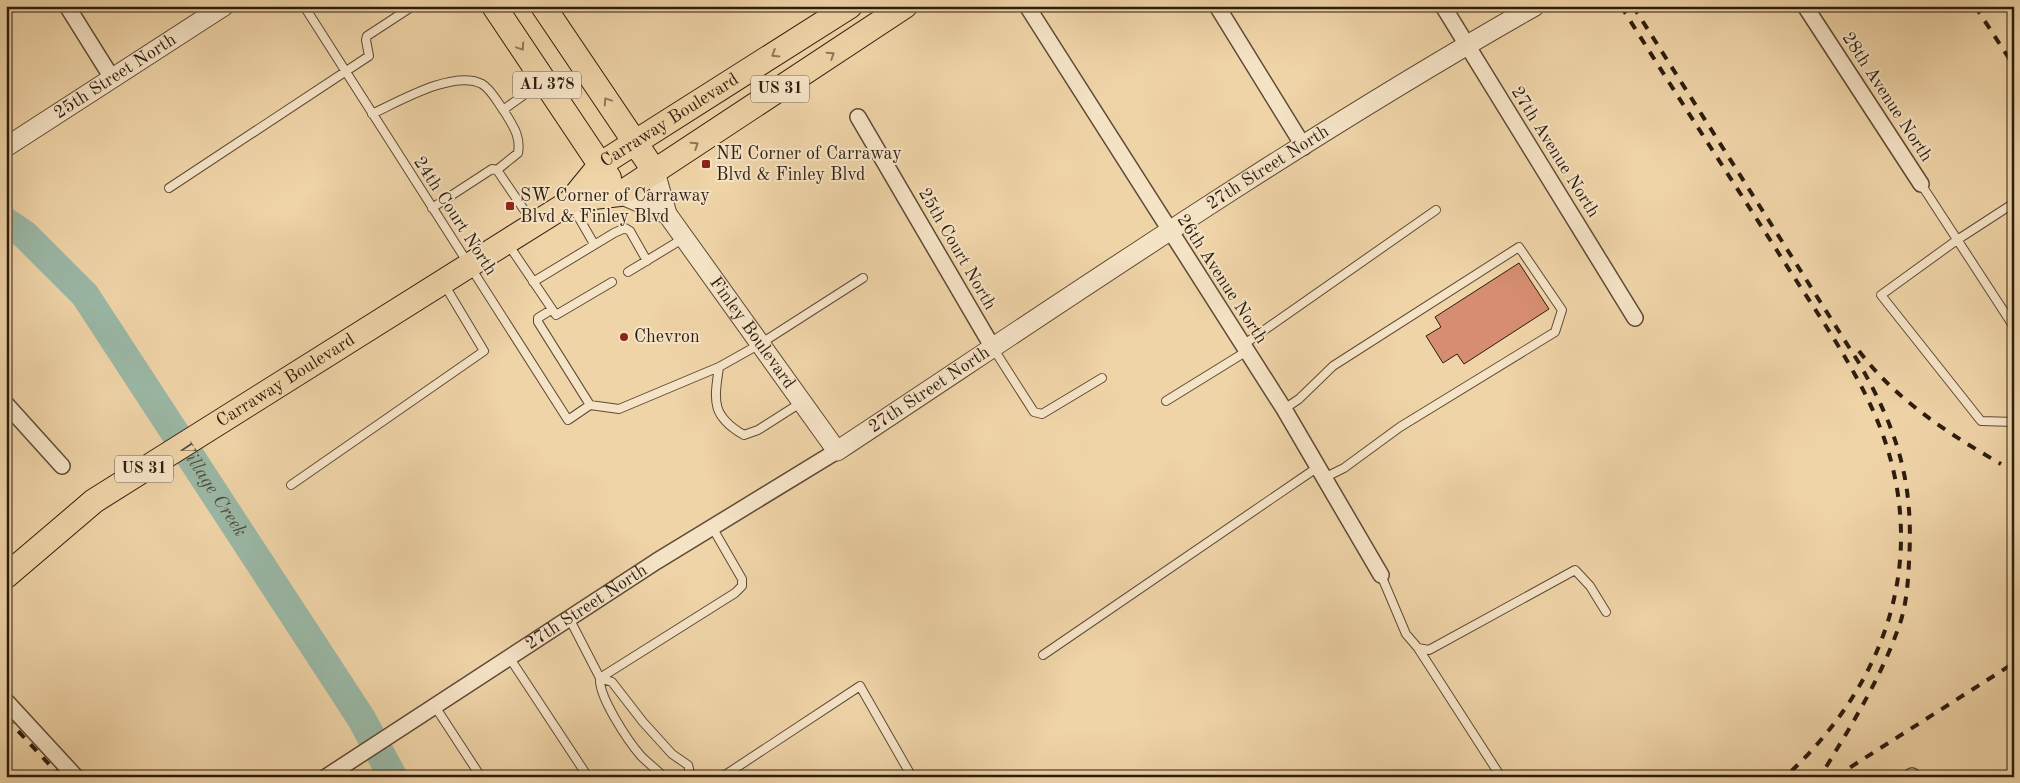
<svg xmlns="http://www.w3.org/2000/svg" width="2020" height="783" font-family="'Old Standard TT',serif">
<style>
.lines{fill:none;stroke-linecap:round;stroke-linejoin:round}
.river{stroke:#9ab8a6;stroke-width:29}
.building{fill:#d68d71;stroke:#2d1c0f}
.service-casing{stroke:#5e4a35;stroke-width:10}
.minor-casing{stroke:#5e4a35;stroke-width:18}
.tertiary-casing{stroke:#5e4a35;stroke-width:21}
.primary-casing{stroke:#2d1c0f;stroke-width:26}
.service{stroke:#f5e3c6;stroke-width:8}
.minor{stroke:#f5e3c6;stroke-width:15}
.tertiary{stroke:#f5e3c6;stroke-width:19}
.primary{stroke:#efd4a7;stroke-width:24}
.rail{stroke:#2d1c0f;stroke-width:4;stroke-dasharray:9 9;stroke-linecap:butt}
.oneway{stroke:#8e785b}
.poi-dot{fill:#8f2418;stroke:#f5e3c6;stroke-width:2}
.labels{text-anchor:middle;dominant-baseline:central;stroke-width:4;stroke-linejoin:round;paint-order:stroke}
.shield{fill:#f5e3c6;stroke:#695846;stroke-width:1}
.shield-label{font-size:16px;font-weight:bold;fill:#2d1c0f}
.street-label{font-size:18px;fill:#2d1c0f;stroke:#f5e3c6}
.poi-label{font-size:18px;fill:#2d1c0f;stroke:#f5e3c6;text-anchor:start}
.water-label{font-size:19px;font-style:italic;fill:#4e4b3c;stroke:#f5e3c6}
</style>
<rect width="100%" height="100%" fill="#efd4a7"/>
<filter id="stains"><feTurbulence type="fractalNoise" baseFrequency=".004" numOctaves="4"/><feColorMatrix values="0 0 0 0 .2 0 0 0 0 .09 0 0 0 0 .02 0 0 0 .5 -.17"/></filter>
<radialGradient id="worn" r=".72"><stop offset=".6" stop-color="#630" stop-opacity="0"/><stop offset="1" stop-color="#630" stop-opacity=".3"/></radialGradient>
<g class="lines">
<path class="river" id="s1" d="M 6,222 L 25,235 L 85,295 L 361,718 L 393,777"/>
</g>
<path class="building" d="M 1519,263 L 1549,309 L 1464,364 L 1457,354 L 1443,363 L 1426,336 L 1441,327 L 1435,317 Z"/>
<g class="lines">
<defs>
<path id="service" d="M 304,6 L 568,420 L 590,405
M 503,110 L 542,82
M 372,114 C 398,102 454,69 482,84 C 491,89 498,103 504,111 C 513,126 521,136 518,153 L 497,170
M 1921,184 L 2014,327
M 169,188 L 369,56 L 366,40 L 367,36 L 413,6
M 2014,203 L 1957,240 L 1881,295 L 1981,421 L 2014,422
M 571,204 L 594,244
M 432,208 L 492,169 L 497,170 L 533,223
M 508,244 L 556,315 L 612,282
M 628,272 L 684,238
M 533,282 L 614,233 L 625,228 L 630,231 L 647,261
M 551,310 L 538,318 L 538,322 L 590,405 L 619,409 L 719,367 L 760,344 L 863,278
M 1243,345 L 1436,210
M 993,348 L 1034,412 L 1042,414 L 1102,378
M 719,367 C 714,401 711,416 744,435 L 758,430 L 802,402
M 1166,401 L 1247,351
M 1284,409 L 1299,399 L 1333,366 L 1519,247 L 1562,310 L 1555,332 L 1400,427 L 1344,468 L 1324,478
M 291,485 L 484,351 L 444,284
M 1381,575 L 1406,634 L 1418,648 L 1429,650 L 1575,570 L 1590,586 L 1606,612
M 569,618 L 600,678 C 598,696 628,741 641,756 C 648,763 657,770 664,777
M 1418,648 L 1501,777
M 1043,655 L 1318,467
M 509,657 L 588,777
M 600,678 L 735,593 L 742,586 L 742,579 L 712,527
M 600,678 L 612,682 L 643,722 L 672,754 L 688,765 L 691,777
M 434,705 L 481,777
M 722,777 L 860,686 L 912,777"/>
<g id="minor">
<path d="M 67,6 L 112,78"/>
<path d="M 1027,6 L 1284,409 L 1381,575"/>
<path d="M 1217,6 L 1304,147"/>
<path d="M 1443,6 L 1635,318"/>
<path d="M 1805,6 L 1921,184"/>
<path d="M 858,117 L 993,348"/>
<path d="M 6,404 L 62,466"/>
<path d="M 6,701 L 76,777"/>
<path d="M 1912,776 L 1912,777"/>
<path id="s2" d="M 326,777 L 657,561 L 837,451"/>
</g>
<g id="tertiary">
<path id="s3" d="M 6,147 L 224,6"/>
<path id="s4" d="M 655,172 L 667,214 L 837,451 C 1067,299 1295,142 1535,6"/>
<path d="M 620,194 L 667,214"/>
</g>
<g id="primary">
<path d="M 494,6 L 609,178"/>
<path d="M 543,6 L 655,172"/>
<path d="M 575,199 L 620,194 L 905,6"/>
<path id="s5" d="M 6,576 L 94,501 L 570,202 L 601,164 L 850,6"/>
</g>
</defs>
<use href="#service" class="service-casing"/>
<use href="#minor" class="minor-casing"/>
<use href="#tertiary" class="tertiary-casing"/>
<use href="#primary" class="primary-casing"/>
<use href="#service" class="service"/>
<use href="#minor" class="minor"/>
<use href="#tertiary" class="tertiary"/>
<use href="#primary" class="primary"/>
<path class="rail" d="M 1621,6 C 1672,88 1724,168 1776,249 C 1813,308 1863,375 1885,441 C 1928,569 1881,689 1785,777
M 1633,6 L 1859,363 C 1898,431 1914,483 1909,562 C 1908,584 1906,609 1898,629 C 1879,682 1849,729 1820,777
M 1975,6 L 2014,66
M 1859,351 C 1896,400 1949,434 2001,464
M 6,718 L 61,777
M 1835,777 L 2014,663"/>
</g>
<defs><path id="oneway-chevron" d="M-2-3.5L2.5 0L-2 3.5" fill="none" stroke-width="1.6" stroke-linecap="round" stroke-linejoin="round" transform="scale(1.25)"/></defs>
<g class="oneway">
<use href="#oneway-chevron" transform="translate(521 47) rotate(56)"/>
<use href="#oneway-chevron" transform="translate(775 54) rotate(148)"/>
<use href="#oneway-chevron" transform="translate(831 55) rotate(-33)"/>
<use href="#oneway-chevron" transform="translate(607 101) rotate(-124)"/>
<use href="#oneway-chevron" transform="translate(695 145) rotate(-33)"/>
</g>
<g class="poi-dot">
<rect x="701" y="159" width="10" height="10" rx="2.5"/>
<rect x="505" y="201" width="10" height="10" rx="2.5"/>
<circle cx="624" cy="337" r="5"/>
</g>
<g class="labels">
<g class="shield">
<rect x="513" y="71.5" width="68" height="27" rx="4"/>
<rect x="751" y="75.5" width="58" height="27" rx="4"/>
<rect x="115" y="455.5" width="58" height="27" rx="4"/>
</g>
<g class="shield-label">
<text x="547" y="85">AL 378</text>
<text x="780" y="89">US 31</text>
<text x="144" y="469">US 31</text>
</g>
<g class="street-label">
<text stroke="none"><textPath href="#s3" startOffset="130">25th Street North</textPath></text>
<text transform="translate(1887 97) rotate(57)">28th Avenue North</text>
<text stroke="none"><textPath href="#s5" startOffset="808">Carraway Boulevard</textPath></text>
<text transform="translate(1555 152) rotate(58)">27th Avenue North</text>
<text stroke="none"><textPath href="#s4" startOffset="851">27th Street North</textPath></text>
<text transform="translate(455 216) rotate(57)">24th Court North</text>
<text transform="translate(957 249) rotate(60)">25th Court North</text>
<text transform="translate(1222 279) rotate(57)">26th Avenue North</text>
<text stroke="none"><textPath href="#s4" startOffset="190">Finley Boulevard</textPath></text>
<text stroke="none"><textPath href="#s5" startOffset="342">Carraway Boulevard</textPath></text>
<text stroke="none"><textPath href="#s4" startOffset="446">27th Street North</textPath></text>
<text stroke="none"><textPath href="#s2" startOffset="311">27th Street North</textPath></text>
</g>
<g class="poi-label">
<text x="716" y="154">NE Corner of Carraway<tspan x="716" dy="21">Blvd &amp; Finley Blvd</tspan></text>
<text x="520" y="196">SW Corner of Carraway<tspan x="520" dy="21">Blvd &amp; Finley Blvd</tspan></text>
<text x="634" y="337">Chevron</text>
</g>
<g class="water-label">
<text stroke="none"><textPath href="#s1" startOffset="340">Village Creek</textPath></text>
</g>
</g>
<rect width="2020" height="783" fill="none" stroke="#efd4a7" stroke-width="25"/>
<rect x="8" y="8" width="2005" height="768" fill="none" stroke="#2d1c0f" stroke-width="2.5"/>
<rect x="12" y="12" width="1995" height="758" fill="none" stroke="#2d1c0f"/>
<rect width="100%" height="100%" filter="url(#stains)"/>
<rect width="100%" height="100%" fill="url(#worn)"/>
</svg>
